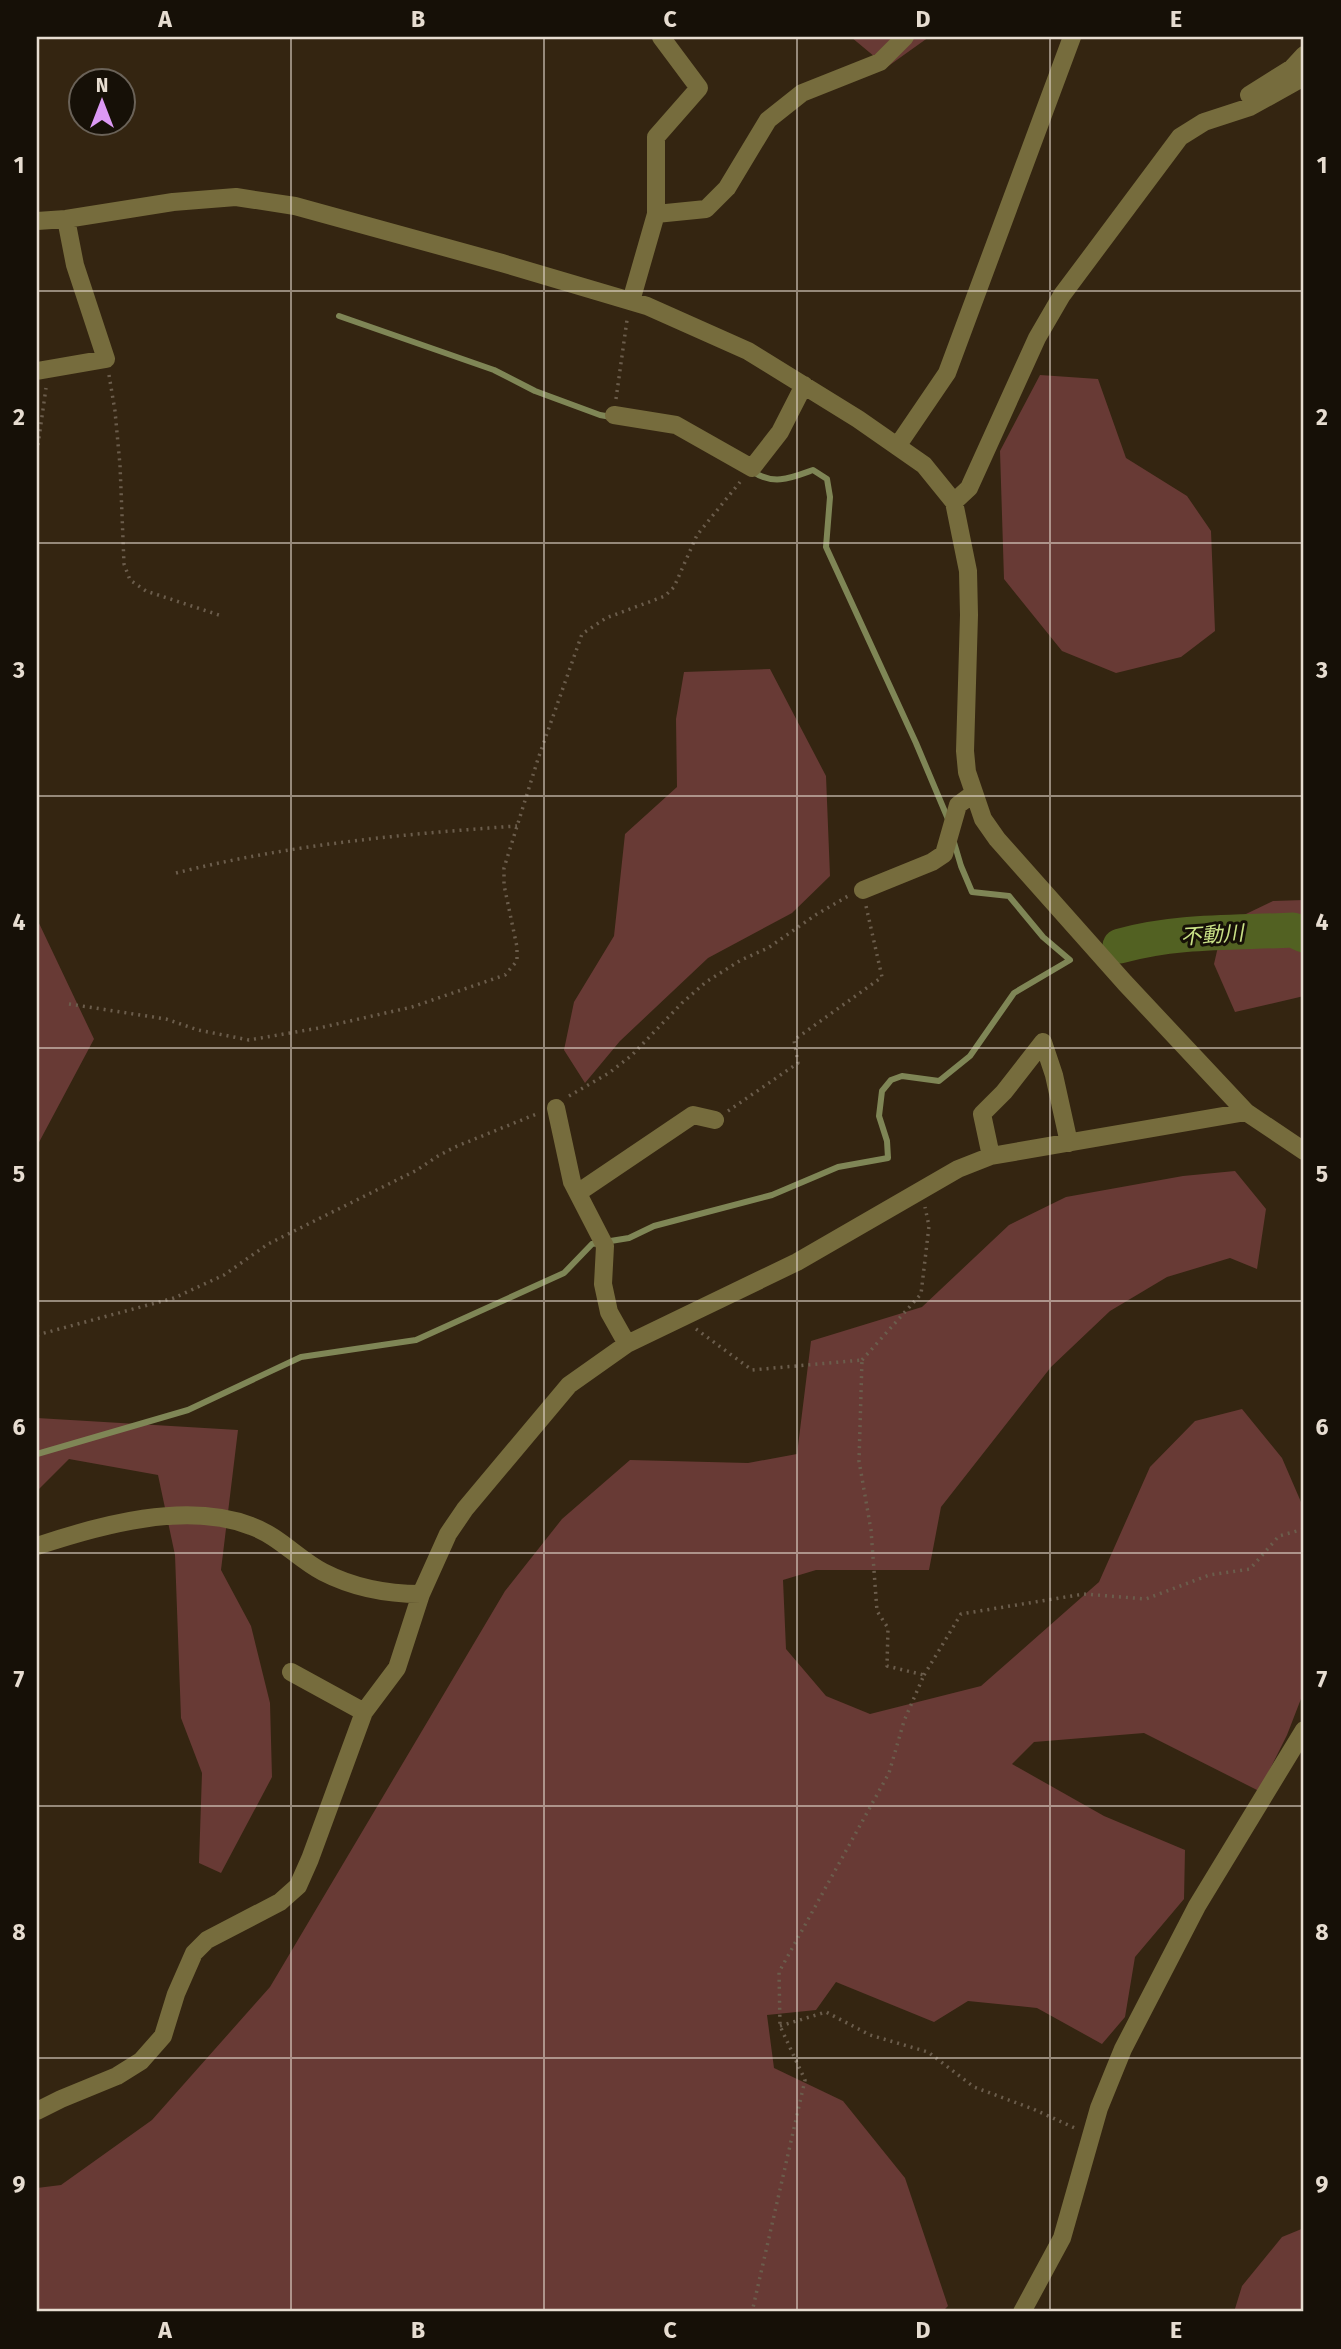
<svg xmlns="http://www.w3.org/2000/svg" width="1341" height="2349" font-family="'Fira Sans','Noto Sans JP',sans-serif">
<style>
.green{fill:#683a35}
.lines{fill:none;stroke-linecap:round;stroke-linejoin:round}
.stream{stroke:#7f8656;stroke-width:6}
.river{stroke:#526122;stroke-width:35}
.path{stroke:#6b5d4c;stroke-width:3.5;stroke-dasharray:2 5;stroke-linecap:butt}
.minor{stroke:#766c3d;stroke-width:18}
.grid{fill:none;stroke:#e7ddd1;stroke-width:2;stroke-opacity:0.55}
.labels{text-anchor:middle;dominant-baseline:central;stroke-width:6;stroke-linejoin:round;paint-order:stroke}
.water-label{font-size:21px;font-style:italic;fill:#cae287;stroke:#161007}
.neatline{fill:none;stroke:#e7ddd1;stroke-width:2.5}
.grid-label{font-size:23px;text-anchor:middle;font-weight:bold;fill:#e7ddd1}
</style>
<rect width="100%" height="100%" fill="#342511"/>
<path class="green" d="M 851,37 L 929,37 L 887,67 Z
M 1040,375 L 1098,379 L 1126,458 L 1187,496 L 1211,531 L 1215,631 L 1181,657 L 1116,673 L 1062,651 L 1004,579 L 1000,451 Z
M 770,669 L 826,776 L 830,876 L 792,913 L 708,958 L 620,1041 L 585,1083 L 564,1050 L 574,1002 L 614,936 L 625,834 L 677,787 L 676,719 L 684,672 Z
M 1304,900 L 1304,996 L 1235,1012 L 1214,964 L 1223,925 L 1273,901 Z
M 37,919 L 94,1039 L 37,1146 Z
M 1235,1171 L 1266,1209 L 1257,1269 L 1230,1258 L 1167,1277 L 1110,1311 L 1051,1367 L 941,1507 L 929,1570 L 816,1570 L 783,1580 L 786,1649 L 826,1696 L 870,1714 L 981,1686 L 1099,1582 L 1150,1467 L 1195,1421 L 1242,1409 L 1282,1458 L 1301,1502 L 1304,1526 L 1304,1691 L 1287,1735 L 1259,1791 L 1144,1733 L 1034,1742 L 1012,1764 L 1104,1816 L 1185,1850 L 1184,1899 L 1135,1957 L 1125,2017 L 1102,2044 L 1037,2008 L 968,2001 L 934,2022 L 836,1982 L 816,2010 L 767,2015 L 774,2068 L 843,2101 L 905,2178 L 948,2306 L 942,2312 L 37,2312 L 37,2188 L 61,2185 L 152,2120 L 270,1987 L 505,1591 L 562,1519 L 630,1460 L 748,1463 L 797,1454 L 811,1341 L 922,1307 L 1009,1225 L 1066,1197 L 1183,1176 Z
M 37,1418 L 238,1430 L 221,1570 L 251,1626 L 270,1703 L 272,1777 L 221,1873 L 199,1863 L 202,1773 L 181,1718 L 175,1555 L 158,1475 L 69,1459 L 37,1491 Z
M 1304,2228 L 1304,2312 L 1234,2312 L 1242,2286 L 1282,2237 Z"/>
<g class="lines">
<path class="stream" d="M 339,316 L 494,370 L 535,391 L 600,415 L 611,417
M 752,471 C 773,486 791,478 813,470 L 827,479 L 830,497 L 826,547 L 916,743 L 948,819
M 37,1454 L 188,1410 L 301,1357 L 416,1340 L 564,1273 L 592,1244 L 629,1238 L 654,1226 L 772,1195 L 838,1167 L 888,1158 L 887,1141 L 879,1116 L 882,1091 L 891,1080 L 902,1076 L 939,1081 L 970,1056 L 1014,993 L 1070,960 L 1043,937 L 1009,896 L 972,892 L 961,866 L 953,839"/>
<path class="river" d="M 1120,946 C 1177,930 1235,933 1293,930 L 1304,935"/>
<path class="path" d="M 109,375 L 115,411 L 120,465 L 124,564 L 130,580 L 146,591 L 222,616
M 616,399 L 627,320
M 37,452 L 46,388
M 176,873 C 287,845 402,834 517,826
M 69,1004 L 166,1019 L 198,1030 L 249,1040 L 319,1028 L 412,1007 L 505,975 L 517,961 L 517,947 L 504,885 L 504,868 L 538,759 L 582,634 L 606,618 L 665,596 L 674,587 L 697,535 L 740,482
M 569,1096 L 609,1073 L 632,1055 L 682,1003 L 706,982 L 741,960 L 768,948 L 817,914 L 848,896
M 728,1111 L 798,1063 L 794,1040 L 882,977 L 866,906
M 696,1329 L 752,1370 L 862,1360 L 859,1461 L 871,1530 L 877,1611 L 888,1628 L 887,1666 L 924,1675 L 904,1721 L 889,1773 L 779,1972 L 780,2026 L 805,2080 L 752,2312
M 37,1335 L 174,1298 L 224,1275 L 268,1244 L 417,1170 L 438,1156 L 455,1147 L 539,1113
M 862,1360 L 921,1294 L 929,1226 L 925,1207
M 924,1675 L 961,1614 L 1084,1594 L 1146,1599 L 1209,1575 L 1250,1569 L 1279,1536 L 1304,1529
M 780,2026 L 826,2012 L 870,2035 L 928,2052 L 974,2087 L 1033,2109 L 1077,2129"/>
<path class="minor" d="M 1249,95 L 1292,68 L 1304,55
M 656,214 L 706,209 L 727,188 L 768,120 L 802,93 L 880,62 L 905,37
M 37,221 L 66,219 L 173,202 L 236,197 L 295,206 L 502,263 L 647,306 L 748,351 L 858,419 L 924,465 L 954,502 L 968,571 L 969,615 L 965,751 L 967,772 L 983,819 L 997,839 L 1125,983 L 1246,1112 L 1304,1151
M 631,301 L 656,214 L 656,137 L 699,88 L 661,37
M 37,371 L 106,359 L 75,265 L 66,219
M 614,415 L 676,425 L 752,468 L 780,432 L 804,385
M 898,445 L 947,373 L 1072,37
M 954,502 L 969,488 L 1037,338 L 1062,295 L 1180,137 L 1204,122 L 1250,107 L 1304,77
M 863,890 L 932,862 L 944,854 L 958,805 L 973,794
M 556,1108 L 572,1182 L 605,1246 L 603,1284 L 609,1312 L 627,1344
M 991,1156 L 982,1114 L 1004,1092 L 1043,1042 L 1054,1075 L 1069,1143
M 579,1192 L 693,1115 L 715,1120
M 37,1546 C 100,1525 186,1501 251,1526 C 279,1536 298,1559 323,1572 C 354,1588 387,1594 421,1594
M 291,1672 L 364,1712
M 37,2111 L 61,2099 L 117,2076 L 141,2061 L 163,2036 L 176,1994 L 194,1953 L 207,1940 L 280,1902 L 298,1886 L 310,1859 L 364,1712 L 397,1668 L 421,1594 L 448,1534 L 465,1509 L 569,1385 L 627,1344 L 797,1262 L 958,1169 L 991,1156 L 1246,1112
M 1022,2312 L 1062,2238 L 1099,2108 L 1123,2049 L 1197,1906 L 1304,1730"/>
</g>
<path class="grid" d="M 291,37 L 291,2312M 544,37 L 544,2312M 797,37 L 797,2312M 1050,37 L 1050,2312M 37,291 L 1304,291M 37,543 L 1304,543M 37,796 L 1304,796M 37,1048 L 1304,1048M 37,1301 L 1304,1301M 37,1553 L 1304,1553M 37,1806 L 1304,1806M 37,2058 L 1304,2058"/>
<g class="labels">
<g class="water-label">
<text transform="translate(1212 935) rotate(-4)">不動川</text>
</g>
</g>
<rect width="1341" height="2349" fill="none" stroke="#161007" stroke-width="77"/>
<g transform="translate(102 102)"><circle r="33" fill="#161007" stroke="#6a6258" stroke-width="2"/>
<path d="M0-5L12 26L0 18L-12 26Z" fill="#dc99f4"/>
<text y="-10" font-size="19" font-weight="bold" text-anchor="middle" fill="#e7ddd1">N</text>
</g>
<rect x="38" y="38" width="1264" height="2272" class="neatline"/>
<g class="grid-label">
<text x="165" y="27">A</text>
<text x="418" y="27">B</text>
<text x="670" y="27">C</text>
<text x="923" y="27">D</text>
<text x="1176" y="27">E</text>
<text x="19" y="173">1</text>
<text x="1322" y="173">1</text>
<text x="19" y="425">2</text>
<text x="1322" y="425">2</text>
<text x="19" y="678">3</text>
<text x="1322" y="678">3</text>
<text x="19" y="930">4</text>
<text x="1322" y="930">4</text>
<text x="19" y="1182">5</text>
<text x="1322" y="1182">5</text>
<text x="19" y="1435">6</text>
<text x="1322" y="1435">6</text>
<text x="19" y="1687">7</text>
<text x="1322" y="1687">7</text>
<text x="19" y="1940">8</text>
<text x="1322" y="1940">8</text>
<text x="19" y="2192">9</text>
<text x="1322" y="2192">9</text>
<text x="165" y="2338">A</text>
<text x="418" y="2338">B</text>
<text x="670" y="2338">C</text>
<text x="923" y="2338">D</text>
<text x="1176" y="2338">E</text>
</g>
</svg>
